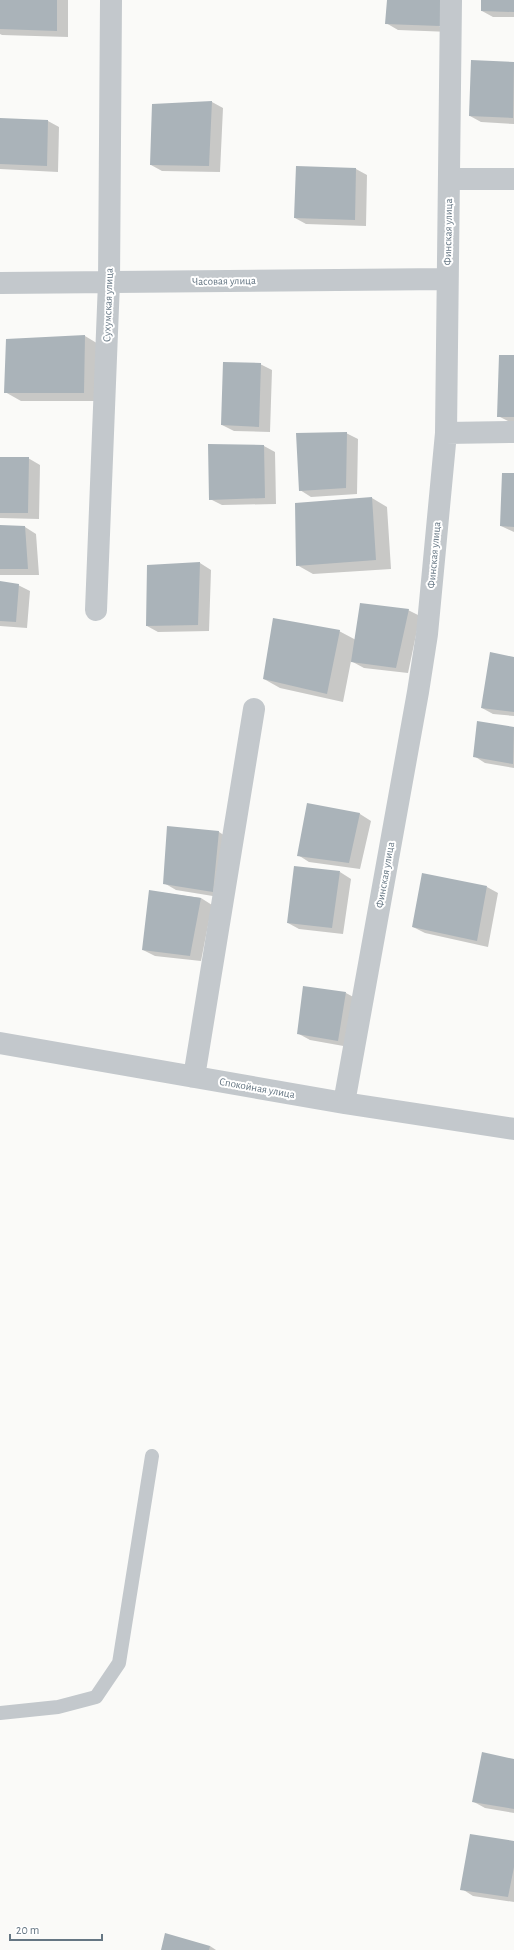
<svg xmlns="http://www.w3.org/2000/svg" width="514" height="1950" font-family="'Alegreya Sans',sans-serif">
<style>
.shadow{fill:#0003}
.building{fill:#aab3b9}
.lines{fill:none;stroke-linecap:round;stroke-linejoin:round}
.service{stroke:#c3c8cc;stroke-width:14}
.minor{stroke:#c3c8cc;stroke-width:22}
.labels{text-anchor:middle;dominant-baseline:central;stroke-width:4;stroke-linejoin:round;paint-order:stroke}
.street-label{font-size:11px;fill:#657683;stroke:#fff}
</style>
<rect width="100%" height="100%" fill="#fafaf8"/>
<path class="shadow" d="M 0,0 L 68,0 L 68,37 L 2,35 L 0,34 Z
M 388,0 L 451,32 L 398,30 L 386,23 Z
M 482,0 L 514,0 L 514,17 L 493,17 L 482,11 Z
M 472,61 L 514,63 L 514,124 L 481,122 L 470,116 Z
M 212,102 L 223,108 L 220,172 L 162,171 L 151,165 Z
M 0,119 L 48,121 L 59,127 L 58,172 L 0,169 Z
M 356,169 L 367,175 L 366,226 L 306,224 L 295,218 Z
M 85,336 L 100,345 L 99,401 L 21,401 L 5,392 Z
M 514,356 L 514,423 L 510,422 L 498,416 Z
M 260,364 L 272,370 L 270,432 L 234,431 L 222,425 Z
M 346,433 L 358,439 L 357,494 L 311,497 L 300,490 Z
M 264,446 L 275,452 L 276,504 L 222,505 L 210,499 Z
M 0,458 L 28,458 L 40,465 L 39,519 L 0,518 Z
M 514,474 L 514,532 L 501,526 Z
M 372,498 L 387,507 L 391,569 L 313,574 L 297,565 Z
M 0,526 L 25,527 L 36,534 L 39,575 L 0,575 Z
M 200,563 L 211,570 L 209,631 L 158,632 L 147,626 Z
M 0,582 L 18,585 L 30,591 L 27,628 L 0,626 Z
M 408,610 L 420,616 L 408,673 L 364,668 L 351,661 L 343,702 L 280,688 L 264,679 L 339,631 L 356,640 Z
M 514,658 L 514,716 L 493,714 L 482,708 Z
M 478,722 L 514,728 L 514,768 L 485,763 L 474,756 Z
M 308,804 L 360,814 L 371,821 L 360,869 L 309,862 L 298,855 Z
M 168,827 L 219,832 L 230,839 L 225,898 L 176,890 L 164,883 Z
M 340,872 L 351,879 L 343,934 L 299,929 L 288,923 Z
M 487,887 L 498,893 L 488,947 L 425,933 L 413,927 Z
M 150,891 L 201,898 L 212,905 L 201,961 L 155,956 L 143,950 Z
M 346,993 L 357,999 L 349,1047 L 310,1040 L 299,1034 Z
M 514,1760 L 514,1813 L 485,1808 L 474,1802 Z
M 514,1842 L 514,1902 L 473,1896 L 462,1889 Z
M 210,1946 L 216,1950 L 162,1950 Z"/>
<path class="building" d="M 0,0 L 57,0 L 57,31 L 0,29 Z
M 387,0 L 441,0 L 440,26 L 385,24 Z
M 481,0 L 514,0 L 514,12 L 481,11 Z
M 471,60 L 514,62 L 513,118 L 469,116 Z
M 212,101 L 209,166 L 150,165 L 152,104 Z
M 0,118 L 48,120 L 47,166 L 0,164 Z
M 296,166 L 356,168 L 355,220 L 294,218 Z
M 85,335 L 84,393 L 4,393 L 6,339 Z
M 499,355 L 514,355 L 514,417 L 497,417 Z
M 223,362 L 261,363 L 259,427 L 221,425 Z
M 347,432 L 346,488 L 299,491 L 296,433 Z
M 208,444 L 264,445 L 265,498 L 209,500 Z
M 0,457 L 29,457 L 28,513 L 0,513 Z
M 502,473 L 514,473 L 514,527 L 500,526 Z
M 372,497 L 376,560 L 296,566 L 295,503 Z
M 0,525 L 25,526 L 28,569 L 0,569 Z
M 200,562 L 198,625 L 146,626 L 147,565 Z
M 0,581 L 19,584 L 16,622 L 0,621 Z
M 360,603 L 409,609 L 396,668 L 351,662 Z
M 273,618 L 340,630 L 327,694 L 263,679 Z
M 490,652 L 514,657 L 514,712 L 481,708 Z
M 477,721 L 514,727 L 513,764 L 473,757 Z
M 307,803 L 360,813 L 349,863 L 297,856 Z
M 167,826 L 219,831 L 213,892 L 163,884 Z
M 294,866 L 340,871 L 332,928 L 287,923 Z
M 422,873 L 487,886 L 477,941 L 412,927 Z
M 149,890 L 201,898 L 190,956 L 142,950 Z
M 303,986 L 346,992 L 338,1041 L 297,1034 Z
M 482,1752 L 514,1759 L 514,1809 L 472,1802 Z
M 470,1834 L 514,1841 L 514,1867 L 508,1897 L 460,1890 Z
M 165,1933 L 210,1946 L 209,1950 L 161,1950 Z"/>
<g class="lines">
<path class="service" d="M 0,1713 L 58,1707 L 96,1697 L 119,1663 L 152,1456"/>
<path class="minor" d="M 450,179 L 514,179
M 0,283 L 447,279
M 446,433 L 514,432
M 96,610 L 109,282 L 111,0
M 0,1043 L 344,1103 L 514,1129
M 194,1077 L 254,709
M 344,1103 L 418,692 L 427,634 L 446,433 L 451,0"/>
</g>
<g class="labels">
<g class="street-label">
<text transform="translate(448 232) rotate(-89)">Финская улица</text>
<text transform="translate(224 281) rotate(-1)">Часовая улица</text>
<text transform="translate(108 305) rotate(-88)">Сухумская улица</text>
<text transform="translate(434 555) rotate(-85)">Финская улица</text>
<text transform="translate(385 875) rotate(-80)">Финская улица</text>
<text transform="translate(257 1088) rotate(10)">Спокойная улица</text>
</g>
</g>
<path d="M10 1934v6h92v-6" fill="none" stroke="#657683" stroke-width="2"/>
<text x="16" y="1934" font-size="12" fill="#657683" stroke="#ffffff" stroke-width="3" paint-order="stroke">20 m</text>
</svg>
